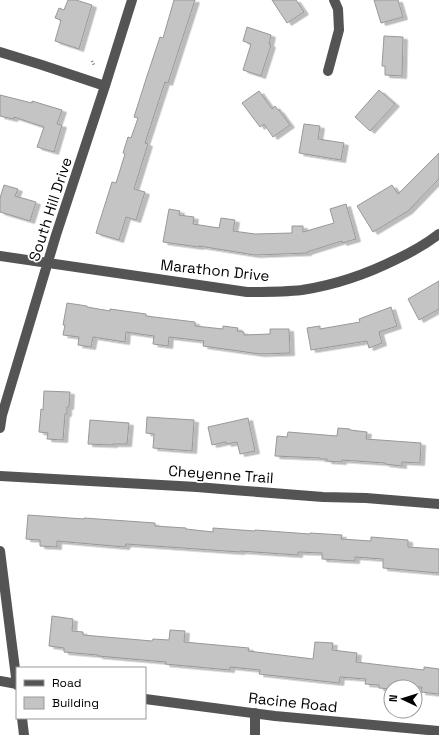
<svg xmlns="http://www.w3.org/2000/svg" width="439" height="735" font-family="'Space Grotesk',sans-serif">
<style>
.building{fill:#c4c4c4;stroke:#989898;filter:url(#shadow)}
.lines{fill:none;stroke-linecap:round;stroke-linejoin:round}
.path{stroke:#767676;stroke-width:2.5;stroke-dasharray:1 2;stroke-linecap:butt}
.minor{stroke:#545454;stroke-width:10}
.labels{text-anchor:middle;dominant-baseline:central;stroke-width:3.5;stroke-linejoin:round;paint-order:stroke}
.street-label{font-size:15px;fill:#000;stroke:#fff}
</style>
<defs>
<filter id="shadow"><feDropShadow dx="4.5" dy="2.5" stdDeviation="0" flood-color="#0004"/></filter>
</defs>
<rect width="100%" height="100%" fill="#fff"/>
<path class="building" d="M 68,0 L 76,0 L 92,5 L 79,49 L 55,41 L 61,20 L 55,18 L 59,8 L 64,10 Z
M 174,0 L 195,0 L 168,83 L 165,82 L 145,143 L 148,144 L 134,189 L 145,192 L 136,220 L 126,217 L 119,240 L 96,233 L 112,182 L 116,183 L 125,154 L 123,153 L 128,137 L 131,138 L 138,118 L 134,117 L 147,76 L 160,37 L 163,38 Z
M 272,0 L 296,0 L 304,12 L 287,23 Z
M 374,0 L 398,0 L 403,17 L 381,23 Z
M 247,27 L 271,35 L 269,44 L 271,45 L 261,76 L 243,70 L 251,44 L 243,41 Z
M 384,36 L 403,37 L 402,76 L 385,75 L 385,66 L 382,66 Z
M 379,90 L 395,104 L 370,131 L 355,117 Z
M 259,91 L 272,109 L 275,106 L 278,110 L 279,110 L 290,125 L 273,137 L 264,124 L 260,127 L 242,103 Z
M 0,95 L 32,103 L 32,101 L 62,110 L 57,124 L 62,125 L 54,152 L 37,147 L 44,127 L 14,117 L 13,119 L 0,116 Z
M 304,124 L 320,126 L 318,139 L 344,143 L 341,160 L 299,153 Z
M 439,153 L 439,179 L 408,211 L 373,232 L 357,206 L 392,185 L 398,194 Z
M 4,185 L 18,189 L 15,196 L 36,202 L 30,221 L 0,212 L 0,198 Z
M 346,204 L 356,239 L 342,243 L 342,241 L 307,252 L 307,253 L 255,255 L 199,246 L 199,247 L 163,242 L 169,209 L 180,211 L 179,215 L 194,217 L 193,224 L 219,228 L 221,218 L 235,220 L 233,231 L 255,234 L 292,233 L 292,226 L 303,226 L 303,232 L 334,223 L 330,209 Z
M 439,281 L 439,309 L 419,320 L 408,299 Z
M 67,303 L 87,306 L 87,307 L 110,311 L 110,309 L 146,314 L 146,316 L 195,322 L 195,326 L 223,329 L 223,326 L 238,328 L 237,331 L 244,332 L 244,335 L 270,334 L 270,329 L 289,329 L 290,353 L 260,354 L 203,346 L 204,341 L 169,337 L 168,346 L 153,344 L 154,336 L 126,332 L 125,342 L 93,337 L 91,347 L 78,345 L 79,337 L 63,335 L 65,325 L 63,325 Z
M 391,307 L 397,326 L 379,332 L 382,343 L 369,348 L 367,341 L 311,350 L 307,328 L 320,326 L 320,329 L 360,322 L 359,319 Z
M 44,391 L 70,392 L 69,407 L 67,407 L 67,414 L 65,414 L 63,440 L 47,439 L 48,433 L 39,432 L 41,409 L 43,410 Z
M 147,417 L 194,420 L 192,451 L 153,448 L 154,434 L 146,433 Z
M 248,418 L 255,451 L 240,454 L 237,442 L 227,444 L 226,442 L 212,445 L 208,427 Z
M 90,420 L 129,423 L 127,444 L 113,444 L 113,445 L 88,444 Z
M 338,428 L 350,429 L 350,430 L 367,432 L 366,439 L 421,443 L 420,463 L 402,462 L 402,466 L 385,464 L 385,463 L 342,460 L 342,462 L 327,461 L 327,459 L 320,459 L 320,458 L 275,456 L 277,436 L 287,437 L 288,432 L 337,436 Z
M 28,515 L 84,519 L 84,518 L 127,521 L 155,523 L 155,526 L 186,528 L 186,529 L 213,532 L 213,528 L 255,531 L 255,530 L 310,534 L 310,533 L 342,535 L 341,539 L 371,541 L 371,537 L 408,540 L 408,547 L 439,549 L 439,573 L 383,568 L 383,559 L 355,557 L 355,561 L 322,559 L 322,553 L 298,552 L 298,555 L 240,551 L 240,552 L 126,544 L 125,547 L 57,541 L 57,547 L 40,546 L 40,540 L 26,539 Z
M 52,616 L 73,619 L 72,631 L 83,632 L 83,635 L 152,641 L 153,639 L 169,640 L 170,630 L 185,631 L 184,642 L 249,648 L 248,651 L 313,659 L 315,642 L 333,643 L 332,650 L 357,653 L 356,662 L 424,670 L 424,667 L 439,669 L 439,694 L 421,692 L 422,687 L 391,687 L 391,689 L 379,688 L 379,685 L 365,684 L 366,679 L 340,677 L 339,683 L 259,674 L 260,670 L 230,667 L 230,670 L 165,664 L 166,662 L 98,656 L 98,655 L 64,652 L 64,648 L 49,646 Z"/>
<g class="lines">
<path class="path" d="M 92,61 L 94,65"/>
<path class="minor" d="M 0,52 L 42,65 L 105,86
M 328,71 L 339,30 L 338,9 L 334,0
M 0,256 L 247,292 C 265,292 284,292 302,290 C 335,285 367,274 397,259 C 412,252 426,244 439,234
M 0,428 L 2,415 L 56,235 L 105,86 L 132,0
M 0,476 L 197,487 L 233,490 L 323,497 L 366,498 L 439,504
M 0,551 L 17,685
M 0,681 L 17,684
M 145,699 L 275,716 L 439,731
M 22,718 L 24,735
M 255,735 L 255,713"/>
</g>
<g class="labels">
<g class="street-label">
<text transform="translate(50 209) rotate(-72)">South Hill Drive</text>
<text transform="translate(215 270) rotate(6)">Marathon Drive</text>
<text transform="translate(221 474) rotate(4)">Cheyenne Trail</text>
<text transform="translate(293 702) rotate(6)">Racine Road</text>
</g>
</g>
<rect x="16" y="667" width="130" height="52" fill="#ffffff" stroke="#999999"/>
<rect x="24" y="680" width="20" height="6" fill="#545454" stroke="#999999"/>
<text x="52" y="687" font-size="12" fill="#000000">Road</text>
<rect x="24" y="697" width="20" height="12" fill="#c4c4c4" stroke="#999999"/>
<text x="52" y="707" font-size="12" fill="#000000">Building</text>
<g transform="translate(403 699) rotate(274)"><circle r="19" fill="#ffffff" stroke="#999999"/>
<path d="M0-3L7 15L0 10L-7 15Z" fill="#000000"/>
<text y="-6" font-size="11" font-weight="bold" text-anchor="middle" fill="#000000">N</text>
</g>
</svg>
